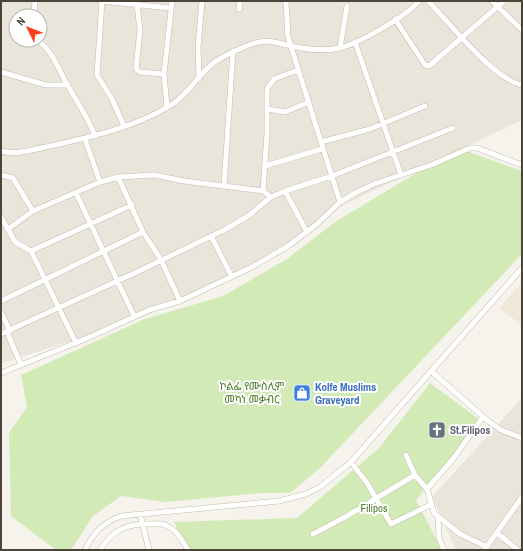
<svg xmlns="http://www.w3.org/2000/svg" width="523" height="551" font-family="'Archivo Narrow','Noto Sans Ethiopic',sans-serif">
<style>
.residential{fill:#eae5da;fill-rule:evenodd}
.education{fill:#efe8d6}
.green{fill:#d2eab5}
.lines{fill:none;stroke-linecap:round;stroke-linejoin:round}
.minor-casing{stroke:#c2bbae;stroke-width:6}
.minor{stroke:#fff;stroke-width:5}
.labels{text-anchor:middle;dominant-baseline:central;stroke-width:4;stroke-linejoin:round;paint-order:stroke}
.park-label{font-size:11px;fill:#4a7f2a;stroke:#fff}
.shop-label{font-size:11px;font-weight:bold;fill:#366cbe;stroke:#fff;text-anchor:start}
.worship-label{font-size:11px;font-weight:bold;fill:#5b616d;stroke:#fff;text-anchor:start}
</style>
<rect width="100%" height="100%" fill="#f6f3ec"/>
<path class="residential" d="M 1,1 L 522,1 L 522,120 L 343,205 L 256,268 L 131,322 L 1,363 ZM 16,16 L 40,16 L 40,40 L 16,40 Z
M 522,398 L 522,550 L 456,550 L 432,497 Z"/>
<path class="education" d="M 522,282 L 522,325 L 499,308 Z"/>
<path class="green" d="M 458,148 L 522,171 L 522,254 L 319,469 L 290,493 L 260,493 L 165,502 L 121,496 L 93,516 L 71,550 L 56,550 L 11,516 L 9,433 L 27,407 L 21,375 L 145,319 L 223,296 L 287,259 L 335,222 Z
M 430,383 L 483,422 L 416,500 L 442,550 L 188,550 L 174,522 L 297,518 L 379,448 Z"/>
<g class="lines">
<defs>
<path id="minor" d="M 100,1 L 171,8
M 102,1 L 97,75 L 112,99 L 124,126
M 286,1 L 288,37 L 340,202
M 428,1 C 450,23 493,79 522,85
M 492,1 L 522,30
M 137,5 L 140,30 L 136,69 L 140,72 L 164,74
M 239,9 L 240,1
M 34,16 L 35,1
M 395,19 L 425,65 L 429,66 L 504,1
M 38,40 C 54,53 58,69 68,86 C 78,103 88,118 95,136
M 355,42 L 401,175
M 340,48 L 347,6
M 1,72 L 46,85 L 68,85
M 199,78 L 198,47 L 202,1
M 167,107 L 164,74 L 172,1
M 267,109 L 285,112 L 309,102
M 85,139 L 100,182
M 321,142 L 370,129 L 425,106
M 1,151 C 16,155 31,150 46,147 C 87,138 138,127 174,103 C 189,92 198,76 212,64 C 222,56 233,52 244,47 C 271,35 277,45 302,48 C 314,50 327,51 339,48 C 358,44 407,16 419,1
M 265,166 L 322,149
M 1,175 L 13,178 L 33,211
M 118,177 L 143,232 L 161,260 L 180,301
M 224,186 L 233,51
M 263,191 L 267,133 L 267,89 L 274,79 L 298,70
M 285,191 L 307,232
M 76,193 L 134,316
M 1,217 L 15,242 L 31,251 L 76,343
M 8,229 L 33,211 L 100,182 L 118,177 L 154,175 L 184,181 L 256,190 L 263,191 L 271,197
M 211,236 L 232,277
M 31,251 L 132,205
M 1,301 L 143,232
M 1,312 L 10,331
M 7,332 L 21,365
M 1,334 L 137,272 L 224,230 L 248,216 L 271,197 L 285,191 L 332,176 L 453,128
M 431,371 L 488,421 L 501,430 L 522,438
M 1,373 L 90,337 L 149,310 L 180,301 L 252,267 L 288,246 L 317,224 L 340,202 L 357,192 L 374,184 L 431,165 L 470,148 L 477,148 L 522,165
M 406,455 L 415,475 L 427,489 L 434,513 L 460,534 L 487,547
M 351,462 L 367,483 L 391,524 L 430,505
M 427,489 L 453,459 L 483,417
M 140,514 L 149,550
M 438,518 L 439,538 L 444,550
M 497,533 L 518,550
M 313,534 L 347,516 L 415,475
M 485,549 L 522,497
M 85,550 C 92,534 104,522 121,516 L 279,501 L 306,494 L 320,487 L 351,462 L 522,268
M 100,550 C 111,532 125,524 146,524 C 152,524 159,523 165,525 C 176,529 182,540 188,550"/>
</defs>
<use href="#minor" class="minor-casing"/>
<use href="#minor" class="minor"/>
</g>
<defs>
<symbol id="shop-square" viewBox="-11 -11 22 22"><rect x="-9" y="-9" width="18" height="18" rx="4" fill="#3f7fe0" stroke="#fff"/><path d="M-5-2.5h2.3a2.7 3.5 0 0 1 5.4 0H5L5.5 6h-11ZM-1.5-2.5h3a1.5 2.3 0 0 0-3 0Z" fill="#fff"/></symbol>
<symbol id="church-square" viewBox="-11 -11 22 22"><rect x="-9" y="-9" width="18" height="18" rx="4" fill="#6b7280" stroke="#fff"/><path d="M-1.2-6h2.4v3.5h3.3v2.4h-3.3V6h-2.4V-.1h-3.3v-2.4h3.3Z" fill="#fff"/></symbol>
</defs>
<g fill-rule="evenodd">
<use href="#shop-square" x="292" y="383" width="20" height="20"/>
<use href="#church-square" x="427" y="420" width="20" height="20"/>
</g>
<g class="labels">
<g class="park-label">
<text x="252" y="386">ኮልፌ የሙስሊም<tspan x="252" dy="13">መካነ መቃብር</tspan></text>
<text x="374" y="508">Filipos</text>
</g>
<g class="shop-label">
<text x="315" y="387">Kolfe Muslims<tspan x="315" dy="13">Graveyard</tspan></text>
</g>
<g class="worship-label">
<text x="450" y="430">St.Filipos</text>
</g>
</g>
<rect width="523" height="551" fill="none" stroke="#4b4439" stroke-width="4"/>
<g transform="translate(28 28) rotate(313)"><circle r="19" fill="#ffffff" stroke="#b7b4b0"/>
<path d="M0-3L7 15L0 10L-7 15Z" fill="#fc3f1d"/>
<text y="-6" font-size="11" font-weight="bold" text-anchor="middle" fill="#4b4439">N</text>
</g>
</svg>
